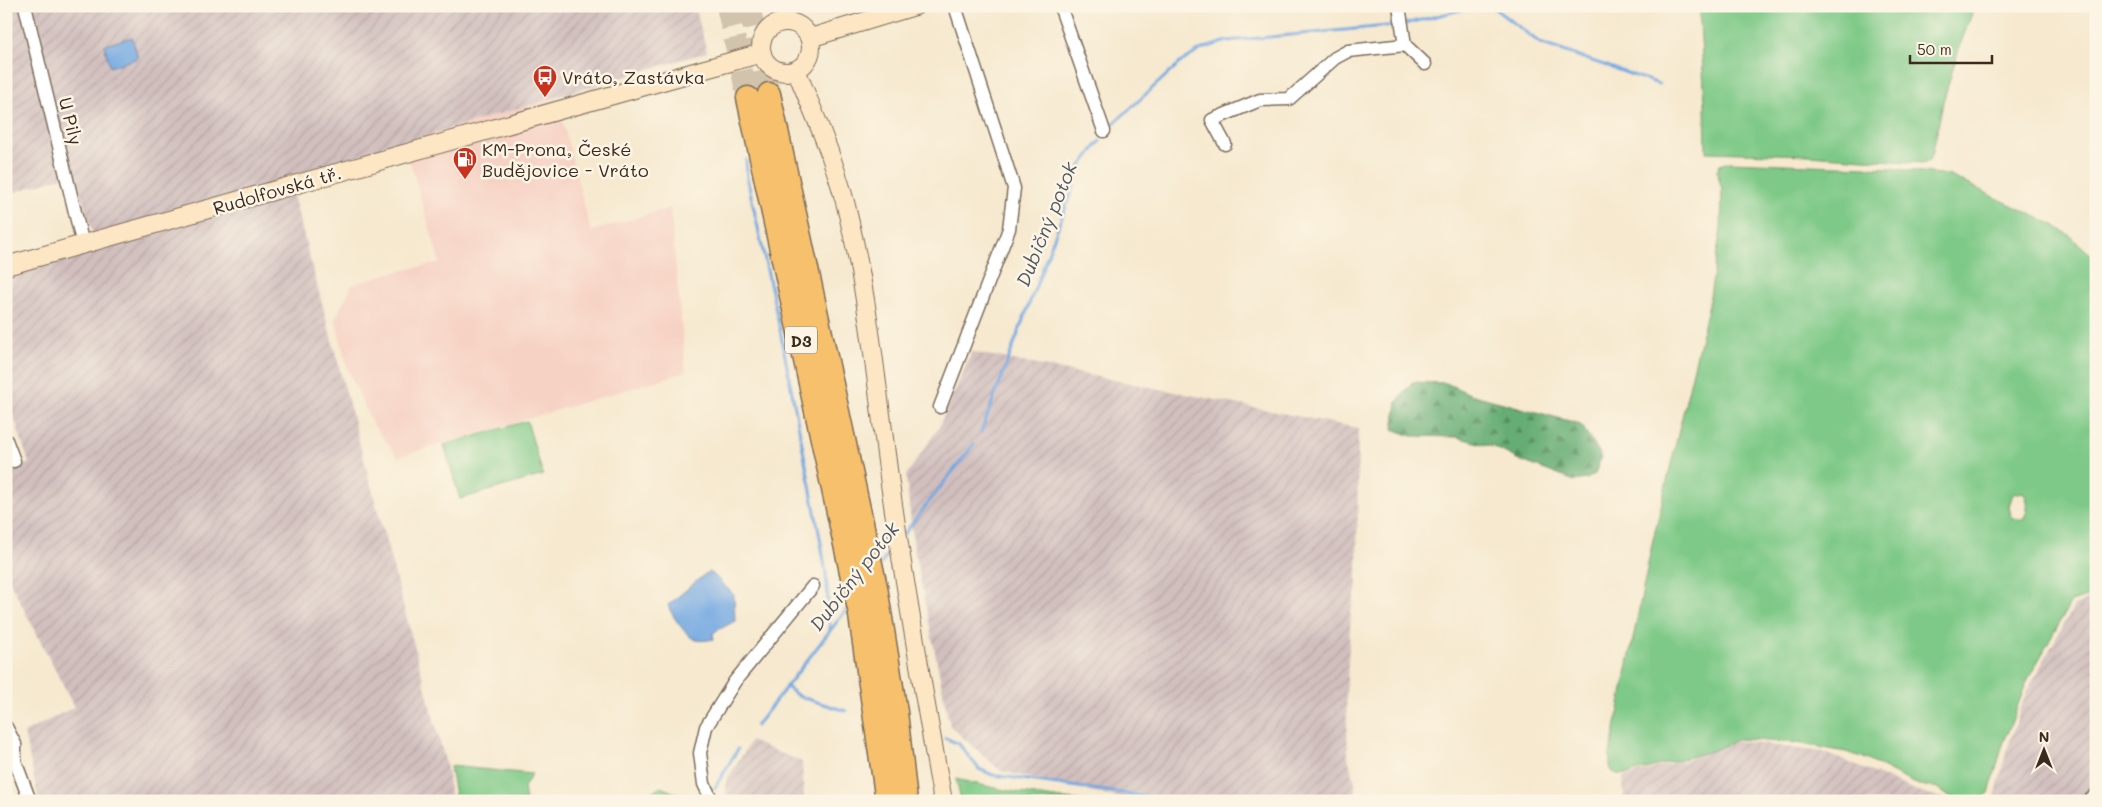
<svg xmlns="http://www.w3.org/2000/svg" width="2102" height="807" font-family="Mali,sans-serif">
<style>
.built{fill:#f6d2c4}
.industrial{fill:url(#industrial-furrows)}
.grass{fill:#7ec987;stroke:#5c7a52;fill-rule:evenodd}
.forest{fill:url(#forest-firs);stroke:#506c49}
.water{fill:#75a9e2;stroke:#586a80}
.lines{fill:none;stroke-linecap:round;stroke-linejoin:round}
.stream{stroke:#75a9e2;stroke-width:3}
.highway-tunnel{stroke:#d1c3ac;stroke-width:22;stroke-dasharray:22 11;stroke-linecap:butt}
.street-casing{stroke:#7c6d5c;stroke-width:15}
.secondary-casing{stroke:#7c6d5c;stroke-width:20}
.highway-casing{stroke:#7c6d5c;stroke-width:25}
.street{stroke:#fff;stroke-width:12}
.secondary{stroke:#fce6c4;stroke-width:18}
.highway{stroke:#f7c06c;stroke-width:22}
.labels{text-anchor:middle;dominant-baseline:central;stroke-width:5;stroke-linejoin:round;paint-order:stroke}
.shield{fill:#fcf5e5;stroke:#75675a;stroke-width:1}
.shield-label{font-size:16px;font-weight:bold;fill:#3b2a1e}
.poi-label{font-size:18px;fill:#3b2a1e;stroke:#fcf5e5;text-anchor:start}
.street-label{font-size:18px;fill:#3b2a1e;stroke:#fcf5e5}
.water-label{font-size:19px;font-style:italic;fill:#4f5663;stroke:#fcf5e5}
</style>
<defs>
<pattern id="industrial-furrows" width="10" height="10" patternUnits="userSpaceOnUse" patternTransform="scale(1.25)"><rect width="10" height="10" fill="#d1bfbe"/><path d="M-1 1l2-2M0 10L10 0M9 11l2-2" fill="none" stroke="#b4a4a3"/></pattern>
<pattern id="forest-firs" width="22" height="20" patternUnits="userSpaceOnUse" patternTransform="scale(1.25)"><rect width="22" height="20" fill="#66ad74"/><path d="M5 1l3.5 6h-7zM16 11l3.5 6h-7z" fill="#558d5f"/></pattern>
</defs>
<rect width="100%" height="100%" fill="#fcf5e5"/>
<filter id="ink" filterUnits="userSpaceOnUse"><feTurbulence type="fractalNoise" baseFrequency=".02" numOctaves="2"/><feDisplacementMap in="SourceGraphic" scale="10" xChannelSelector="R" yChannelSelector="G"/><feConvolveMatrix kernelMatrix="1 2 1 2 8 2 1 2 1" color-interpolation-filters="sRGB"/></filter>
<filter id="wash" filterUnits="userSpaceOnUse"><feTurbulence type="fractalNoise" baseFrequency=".0096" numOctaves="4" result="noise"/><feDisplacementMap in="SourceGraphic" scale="20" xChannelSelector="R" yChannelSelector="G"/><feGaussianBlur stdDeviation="1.12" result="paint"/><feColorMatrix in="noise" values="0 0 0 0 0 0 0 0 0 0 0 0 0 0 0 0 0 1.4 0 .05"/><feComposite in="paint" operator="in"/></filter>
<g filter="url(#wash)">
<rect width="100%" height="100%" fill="#f6e9cf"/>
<path class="built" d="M 556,97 L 591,231 L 670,208 L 686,372 L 398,457 L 372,423 L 348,370 L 335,319 L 352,285 L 389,273 L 440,263 L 404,142 Z"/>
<path class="industrial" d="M 6,6 L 695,6 L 707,52 L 288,177 L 447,768 L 451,801 L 372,801 L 372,794 L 344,801 L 39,801 L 24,733 L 74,707 L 6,574 L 6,474 L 29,463 L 6,393 L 6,273 L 93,234 L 74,173 L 6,195 Z
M 972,352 L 1358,428 L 1357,586 L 1351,612 L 1346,697 L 1348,758 L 1355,782 L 1355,801 L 1132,801 L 1001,771 L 950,726 L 914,549 L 906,476 L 939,427 Z
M 2096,596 L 2096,801 L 1994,801 L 2006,753 L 2026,693 L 2074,606 Z
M 751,741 L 802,762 L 804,801 L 726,801 L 726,781 Z
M 1738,741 L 1823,752 L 1927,795 L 1959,801 L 1624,801 L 1623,777 L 1685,760 Z"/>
<path class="grass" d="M 1699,6 L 1975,6 L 1960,45 L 1943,102 L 1932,156 L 1928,161 L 1922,163 L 1809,155 L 1706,152 L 1705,104 Z
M 1729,162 L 1890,168 L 1948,175 L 2054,225 L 2069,235 L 2096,259 L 2096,592 L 2093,595 L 2071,602 L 2027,681 L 2001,750 L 1989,794 L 1979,801 L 1957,799 L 1945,794 L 1936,787 L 1925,787 L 1909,781 L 1862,757 L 1846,752 L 1797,743 L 1739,739 L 1714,750 L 1628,774 C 1610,776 1609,770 1610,754 L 1652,544 L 1708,308 L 1721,229 L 1722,191 L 1717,171 L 1720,165 ZM 2023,492 C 2029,501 2029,512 2022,520 L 2011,517 L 2009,506 L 2013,494 Z
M 527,421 L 543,475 L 460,499 L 444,445 Z
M 450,766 L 532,774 L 524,787 L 526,801 L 456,801 Z
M 956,779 C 1001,790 1046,799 1092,801 L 961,801 Z
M 661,787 L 682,796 L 682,801 L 634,801 Z"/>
<path class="forest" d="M 1412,382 L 1446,383 L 1470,394 L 1577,423 L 1582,426 L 1599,452 L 1601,458 L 1595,474 L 1587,479 L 1574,481 L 1519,460 L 1494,447 L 1456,437 L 1411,436 L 1393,429 L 1397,402 Z"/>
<path class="water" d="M 132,37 L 138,58 L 110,67 L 104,45 Z
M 709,572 L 713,574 L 734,595 L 735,621 L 713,633 L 714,639 C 708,640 700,642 694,639 C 686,636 670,613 668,605 L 705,574 Z"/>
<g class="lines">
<path class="stream" d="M 1491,6 L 1540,43 L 1659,84
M 1405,24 L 1477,6
M 1111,126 L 1181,62 L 1202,49 L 1227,41 L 1398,25
M 746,160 L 747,177 L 779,325 L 821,543 L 826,574 L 830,630
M 981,432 L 1081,166 L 1100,141
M 904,534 L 974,444
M 881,564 L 892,549
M 786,686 L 798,696 L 846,711
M 756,726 L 850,605
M 945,738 L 959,744 L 979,769 L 993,775 L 1178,801
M 714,789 L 738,749"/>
</g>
</g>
<g filter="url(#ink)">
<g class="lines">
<path class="highway-tunnel" d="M 727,6 L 748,98
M 749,6 L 769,94"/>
<defs>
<path id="street" d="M 25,6 L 83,245
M 1060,6 L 1104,131
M 1399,6 L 1405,45 L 1425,64
M 1225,144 L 1212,120 L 1260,100 L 1289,99 L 1335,58 L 1348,51 L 1405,45
M 940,407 L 1009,229 L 1014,188 L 955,6
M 6,440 L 14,461
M 6,727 L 15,744 L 15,761 L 30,801
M 712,801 L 704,784 L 700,753 L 706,727 L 735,681 L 813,586
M 2089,801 L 2096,795"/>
<path id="secondary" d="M761 47a25 25 0 1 1 50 0a25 25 0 1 1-50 0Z
M 810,38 L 915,6
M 796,70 C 817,120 839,170 850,223 C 870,309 878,397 890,484 C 905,590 924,695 943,801
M 6,266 L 762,53"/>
<path id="highway" d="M 769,94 L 876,587 L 896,712 L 906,801
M 748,98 L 859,609 L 887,801"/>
</defs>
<use href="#street" class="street-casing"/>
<use href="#secondary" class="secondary-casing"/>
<use href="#highway" class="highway-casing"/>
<use href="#street" class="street"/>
<use href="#secondary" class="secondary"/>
<use href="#highway" class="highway"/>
</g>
</g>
<defs>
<symbol id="bus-pin" viewBox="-11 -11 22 30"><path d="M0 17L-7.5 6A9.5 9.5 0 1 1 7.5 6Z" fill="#c8321e" stroke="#fcf5e5"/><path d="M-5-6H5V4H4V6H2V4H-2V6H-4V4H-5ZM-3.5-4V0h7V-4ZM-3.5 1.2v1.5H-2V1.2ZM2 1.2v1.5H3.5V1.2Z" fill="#fff"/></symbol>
<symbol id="fuel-pin" viewBox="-11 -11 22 30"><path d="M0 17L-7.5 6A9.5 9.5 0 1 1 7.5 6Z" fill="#c8321e" stroke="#fcf5e5"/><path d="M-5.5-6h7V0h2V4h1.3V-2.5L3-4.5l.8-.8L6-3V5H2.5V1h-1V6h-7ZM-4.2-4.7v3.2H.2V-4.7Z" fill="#fff"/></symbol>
</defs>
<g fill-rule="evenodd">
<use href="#bus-pin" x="531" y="63" width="28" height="38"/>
<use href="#fuel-pin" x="451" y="145" width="28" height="38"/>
</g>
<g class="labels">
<rect class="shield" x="785" y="326.5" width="32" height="27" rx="4"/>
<g class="shield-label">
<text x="801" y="340">D3</text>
</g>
<g class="poi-label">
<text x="562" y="77">Vráto, Zastávka</text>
<text x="482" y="149">KM-Prona, České<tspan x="482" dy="21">Budějovice - Vráto</tspan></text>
</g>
<g class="street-label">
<text transform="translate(71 121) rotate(76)">U Pily</text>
<text transform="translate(277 190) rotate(-16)">Rudolfovská tř.</text>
</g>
<g class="water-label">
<text transform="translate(1046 224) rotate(-68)">Dubičný potok</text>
<text transform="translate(854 576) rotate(-52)">Dubičný potok</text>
</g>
</g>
<rect width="2102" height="807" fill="none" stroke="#fcf5e5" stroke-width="25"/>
<g transform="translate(2044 750)" stroke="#fcf5e5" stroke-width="4" paint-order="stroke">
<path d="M0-4L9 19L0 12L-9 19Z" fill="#3b2a1e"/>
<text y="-8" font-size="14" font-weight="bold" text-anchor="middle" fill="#3b2a1e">N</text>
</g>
<path d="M1910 55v8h82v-8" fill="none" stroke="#3b2a1e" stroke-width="2.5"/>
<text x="1917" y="55" font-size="15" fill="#3b2a1e" stroke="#fcf5e5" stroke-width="4" paint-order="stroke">50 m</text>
</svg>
